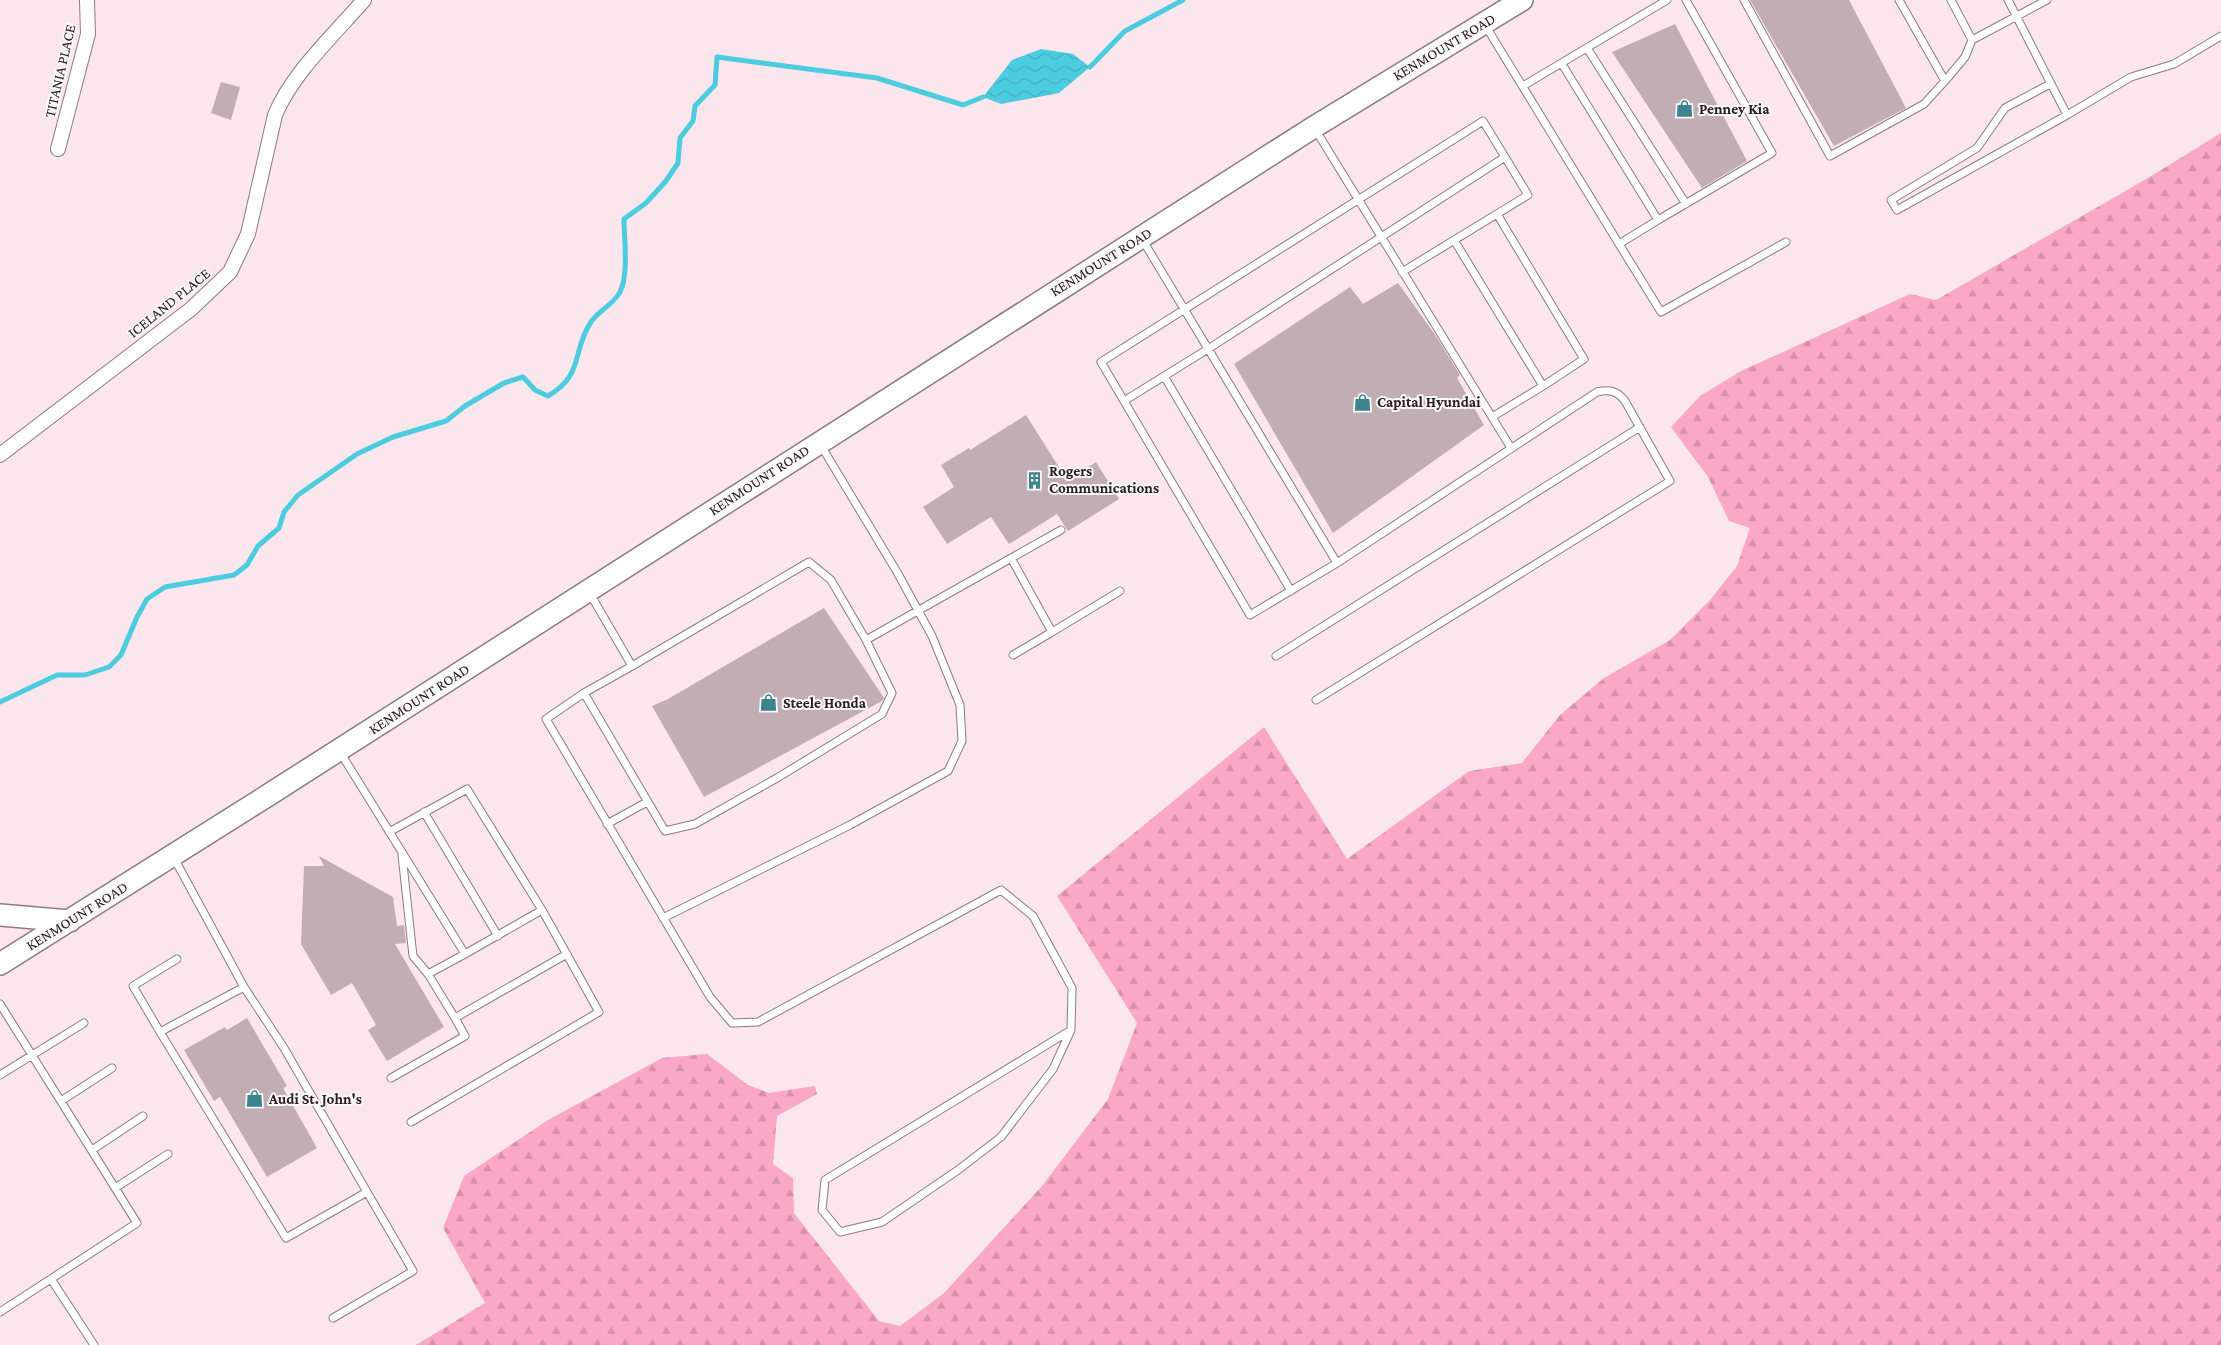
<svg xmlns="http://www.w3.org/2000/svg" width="2221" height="1345" font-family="'Crimson Pro',serif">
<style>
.forest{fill:url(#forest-firs)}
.water{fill:url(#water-waves)}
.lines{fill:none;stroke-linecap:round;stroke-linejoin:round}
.stream{stroke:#4cccdf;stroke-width:5}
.building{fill:#c1adb4}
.lane-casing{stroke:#8e7b81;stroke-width:9}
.street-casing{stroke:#8e7b81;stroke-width:16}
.primary-casing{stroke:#8e7b81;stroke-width:24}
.lane{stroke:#fff;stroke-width:7}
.street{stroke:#fff;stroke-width:14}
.primary{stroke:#fff;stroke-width:21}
.labels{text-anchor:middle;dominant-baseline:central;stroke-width:4;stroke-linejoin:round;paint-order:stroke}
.street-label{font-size:15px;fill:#292124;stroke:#fdf8fa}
.poi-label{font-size:15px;font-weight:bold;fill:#292124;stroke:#fdf8fa;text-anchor:start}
</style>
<defs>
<pattern id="forest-firs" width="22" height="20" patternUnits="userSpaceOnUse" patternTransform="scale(1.25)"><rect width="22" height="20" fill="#fba8c7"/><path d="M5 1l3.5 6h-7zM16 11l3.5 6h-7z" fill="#d790ab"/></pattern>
<pattern id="water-waves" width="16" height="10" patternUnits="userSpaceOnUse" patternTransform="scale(1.25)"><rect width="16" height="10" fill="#4cccdf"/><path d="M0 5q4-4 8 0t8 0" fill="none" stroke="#42afbf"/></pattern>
</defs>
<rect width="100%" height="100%" fill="#fbe6ed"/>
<path class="forest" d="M 2221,133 L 2221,1345 L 416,1345 L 485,1303 L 443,1228 L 464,1176 L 548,1120 L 662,1058 L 707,1054 L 748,1085 L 769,1093 L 815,1086 L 817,1094 L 777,1116 L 773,1164 L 793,1178 L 794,1213 L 879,1321 L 900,1326 L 944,1293 L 1042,1186 L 1108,1099 L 1137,1023 L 1057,896 L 1264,727 L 1347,859 L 1469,771 L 1522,763 L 1560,715 L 1604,678 L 1670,640 L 1710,600 L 1737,566 L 1750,528 L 1729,521 L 1708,477 L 1671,427 L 1700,396 L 1741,371 L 1910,294 L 1936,300 L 2148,178 Z"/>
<path class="water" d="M 1041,49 L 1073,54 L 1090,67 L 1059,93 L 1001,104 L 983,97 L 1012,60 Z"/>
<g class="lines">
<path class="stream" d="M 1090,67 L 1125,31 L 1183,0
M 0,702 L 57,675 L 85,675 L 109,667 L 121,655 L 137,617 L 147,599 L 165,587 L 234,575 L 247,565 L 258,546 L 279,528 L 284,512 L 298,495 L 357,454 L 393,437 L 446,421 L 465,406 L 504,383 L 523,377 L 535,390 L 548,396 C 585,374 571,352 591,322 C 598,311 614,304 620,292 C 629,274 624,239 624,219 L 646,203 L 666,181 L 678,163 L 680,138 L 693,121 L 695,106 L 715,85 L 717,57 L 877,78 L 963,105 L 983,97"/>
</g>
<path class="building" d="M 1750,0 L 1849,0 L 1906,108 L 1834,146 Z
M 1675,24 L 1747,161 L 1702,188 L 1612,52 Z
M 221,82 L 240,87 L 231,120 L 211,113 Z
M 1398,283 L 1436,336 L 1460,375 L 1457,378 L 1484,425 L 1333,533 L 1234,364 L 1350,287 L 1363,304 Z
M 1026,415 L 1067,480 L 1096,462 L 1119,499 L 1068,531 L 1057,514 L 1009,544 L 991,517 L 947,544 L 923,507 L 954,487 L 941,465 L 969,448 L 970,450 Z
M 824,608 L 884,698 L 882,701 L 704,797 L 652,706 L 668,699 Z
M 319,856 L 393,897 L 397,926 L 404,925 L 406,943 L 395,944 L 444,1027 L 387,1061 L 368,1030 L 376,1025 L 352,983 L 331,995 L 301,944 L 304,866 L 324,866 Z
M 247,1018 L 287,1086 L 283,1088 L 317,1148 L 267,1177 L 220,1097 L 214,1101 L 184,1050 L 225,1027 L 227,1030 Z"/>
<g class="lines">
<defs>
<path id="lane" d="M 1744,0 L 1830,156 L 1924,104 L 1945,81 L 1899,0
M 1951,0 L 1972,40
M 2008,0 L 2067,115 L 1897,210 L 1891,200 L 1977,148 L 2005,108 L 2050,84
M 1485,25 L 1619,244 L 1658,220 L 1562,64
M 1587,48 L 1686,204
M 1945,81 L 1965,57 L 1972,40 L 2047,0
M 1523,86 L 1667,0
M 2067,115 L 2131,77 L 2174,64 L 2221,36
M 1315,129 L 1511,448
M 1497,214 L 1584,359 L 1543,386
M 1658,220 L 1772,153 L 1686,0
M 1142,239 L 1337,563
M 1454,240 L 1543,386 L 1492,417
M 1619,244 L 1661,312 L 1786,242
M 1402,272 L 1528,195 L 1505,157
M 1164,376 L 1291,591
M 1124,401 L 1208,349 L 1505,157 L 1483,121 L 1101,362 L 1250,615 L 1337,563 L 1597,392 C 1610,389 1617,391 1625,401 L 1670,481 L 1316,700
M 1011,558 L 1052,632 L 1013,655
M 589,592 L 632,666 L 584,693 L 546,719 L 710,997 L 732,1023 L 758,1022 L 1001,890 L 1033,916 L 1072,988 L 1071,1030 L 825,1180 L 822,1210 L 840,1232 L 882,1222 L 958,1170 L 1001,1137 L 1053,1069 L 1071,1030
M 1052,632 L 1120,591
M 1276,656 L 1640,427
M 632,666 L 809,562 L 831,580 L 866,640
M 584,693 L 665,831 L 695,824 L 777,778 L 882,714 L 892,693 L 866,640 L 1061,530
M 340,752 L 465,954 L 542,910 L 467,789 L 389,832
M 424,812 L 498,936
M 607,824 L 647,802
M 402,855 L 413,956 L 428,974
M 174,858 L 244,987 L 160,1032 L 286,1238 L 367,1192 L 284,1048 L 244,987
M 663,918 L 850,825 L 948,771 L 962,741 L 960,705 L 932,636 L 897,572 L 820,444
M 465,954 L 428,974 L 455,1018 L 567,954
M 0,1004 L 137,1223 L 0,1312
M 160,1032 L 133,986 L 177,959
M 0,1075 L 84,1023
M 391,1078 L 465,1036 L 455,1018
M 61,1101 L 112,1068
M 411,1122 L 599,1012 L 542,910
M 92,1150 L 143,1116
M 115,1188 L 168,1154
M 51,1279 L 94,1345
M 333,1318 L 413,1271 L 367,1192"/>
<path id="street" d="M 58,149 L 88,34 L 87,0
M 0,455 L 191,309 L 230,272 L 248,234 L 275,115 C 293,72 334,35 364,0"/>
<path id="primary" d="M 0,915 L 70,921
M 0,964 L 270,794 L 1314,127 L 1522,0"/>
</defs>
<use href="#lane" class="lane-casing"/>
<use href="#street" class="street-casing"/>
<use href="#primary" class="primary-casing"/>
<use href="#lane" class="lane"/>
<use href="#street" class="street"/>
<use href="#primary" class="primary"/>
</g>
<defs>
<symbol id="shop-bare" viewBox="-9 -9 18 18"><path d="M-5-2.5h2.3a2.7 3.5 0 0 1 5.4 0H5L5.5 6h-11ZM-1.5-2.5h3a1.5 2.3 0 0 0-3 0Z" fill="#3e848f" stroke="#fdf8fa" stroke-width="2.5" paint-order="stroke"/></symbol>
<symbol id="building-bare" viewBox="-9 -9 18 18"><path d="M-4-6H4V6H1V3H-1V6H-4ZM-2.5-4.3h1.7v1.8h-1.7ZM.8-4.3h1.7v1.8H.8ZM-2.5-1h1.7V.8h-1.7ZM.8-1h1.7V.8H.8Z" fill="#3e848f" stroke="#fdf8fa" stroke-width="2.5" paint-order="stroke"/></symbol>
</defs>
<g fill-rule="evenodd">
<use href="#shop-bare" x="1672" y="96" width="25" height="25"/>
<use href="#shop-bare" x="1350" y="390" width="25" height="25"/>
<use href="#building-bare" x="1022" y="468" width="25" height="25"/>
<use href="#shop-bare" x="756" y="690" width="25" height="25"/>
<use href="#shop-bare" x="242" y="1086" width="25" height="25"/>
</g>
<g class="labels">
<g class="street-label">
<text transform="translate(1444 47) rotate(-31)">KENMOUNT ROAD</text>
<text transform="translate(60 71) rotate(-77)">TITANIA PLACE</text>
<text transform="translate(1101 262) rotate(-32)">KENMOUNT ROAD</text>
<text transform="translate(169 303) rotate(-39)">ICELAND PLACE</text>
<text transform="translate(759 480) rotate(-33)">KENMOUNT ROAD</text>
<text transform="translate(419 699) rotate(-33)">KENMOUNT ROAD</text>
<text transform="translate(77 916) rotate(-32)">KENMOUNT ROAD</text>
</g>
<g class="poi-label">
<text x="1699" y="109">Penney Kia</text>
<text x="1377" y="402">Capital Hyundai</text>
<text x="1049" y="471">Rogers<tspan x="1049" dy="17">Communications</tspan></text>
<text x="783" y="703">Steele Honda</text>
<text x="269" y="1099">Audi St. John's</text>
</g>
</g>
</svg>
